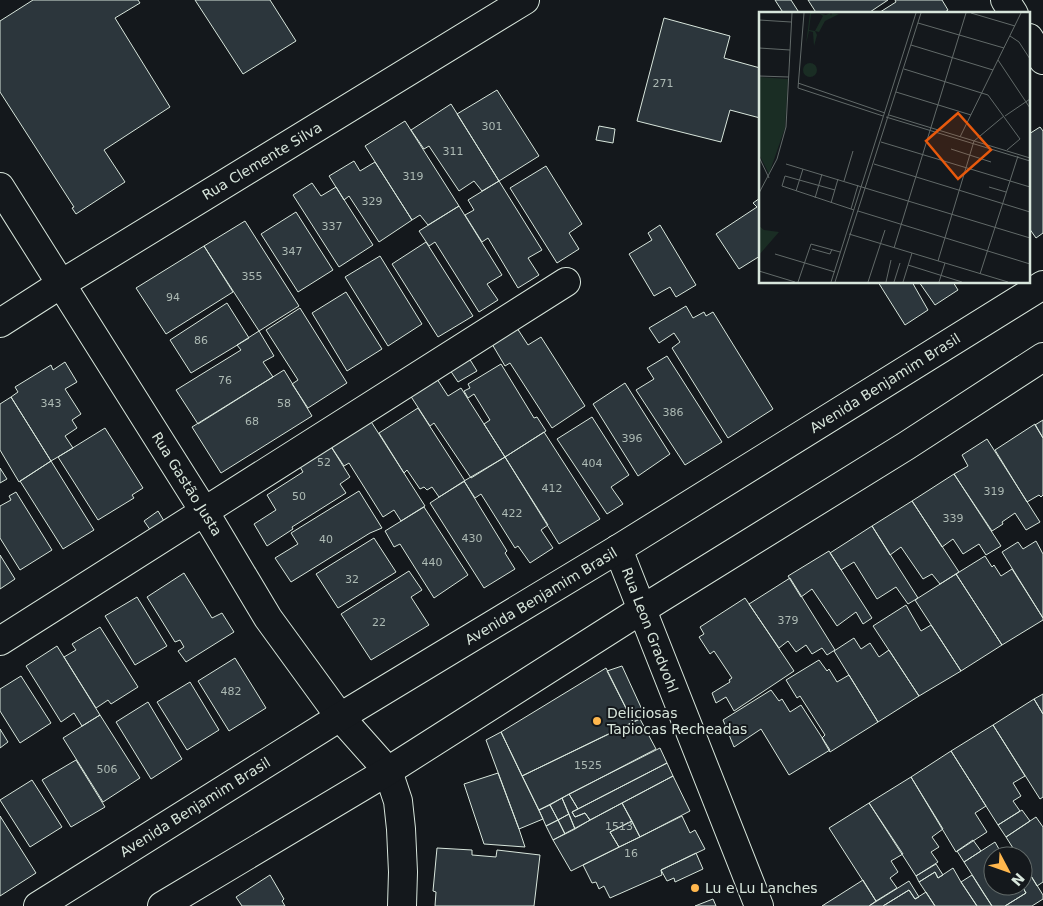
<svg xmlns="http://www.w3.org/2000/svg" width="1043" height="906" font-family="'DejaVu Sans',sans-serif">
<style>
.building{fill:#2c363c;stroke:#d8e6dc}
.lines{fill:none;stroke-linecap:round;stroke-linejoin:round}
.minor-casing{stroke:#d8e6dc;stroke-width:30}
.major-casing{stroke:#d8e6dc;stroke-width:30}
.minor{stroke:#14181c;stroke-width:28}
.major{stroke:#14181c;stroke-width:28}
.poi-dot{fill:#ffb74d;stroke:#14181c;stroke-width:2}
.labels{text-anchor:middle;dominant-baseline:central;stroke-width:4;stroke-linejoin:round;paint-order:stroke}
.number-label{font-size:11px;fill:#adbab4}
.street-label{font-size:14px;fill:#d8e6dc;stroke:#14181c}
.poi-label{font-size:14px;fill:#d8e6dc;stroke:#14181c;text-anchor:start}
.inset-road{fill:none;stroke:#626a69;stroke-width:1}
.view{fill:#e8590c;fill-opacity:0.15;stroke:#e8590c;stroke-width:2.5}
.inset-edge{fill:none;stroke:#d8e6dc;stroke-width:2.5}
</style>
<rect width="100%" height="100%" fill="#14181c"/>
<path class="building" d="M 33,0 L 138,0 L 140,3 L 115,18 L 170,107 L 104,150 L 125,182 L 76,214 L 72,208 L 74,207 L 0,92 L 0,21 Z
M 195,0 L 270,0 L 296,41 L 243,74 Z
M 775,0 L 791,0 L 800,14 L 784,14 Z
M 808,0 L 888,0 L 867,14 L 817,14 Z
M 895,0 L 942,0 L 948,10 L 942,14 L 877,14 L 896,2 Z
M 664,18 L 730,36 L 724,58 L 760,68 L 759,84 L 760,85 L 760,118 L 730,110 L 721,142 L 637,121 Z
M 497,90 L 539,156 L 499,181 L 457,114 Z
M 451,104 L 499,181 L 482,191 L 474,181 L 459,191 L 429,146 L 424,149 L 411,130 Z
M 405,121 L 459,206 L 428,225 L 420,215 L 412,220 L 365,146 Z
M 599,126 L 615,129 L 613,143 L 596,140 Z
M 1040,127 L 1043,131 L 1043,233 L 1036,238 L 1029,228 L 1029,134 Z
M 354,161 L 360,171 L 375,162 L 412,220 L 379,242 L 349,196 L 344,200 L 329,176 Z
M 546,166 L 582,224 L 569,233 L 579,249 L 557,263 L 510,188 Z
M 499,181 L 542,250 L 528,258 L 539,275 L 518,288 L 488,238 L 482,242 L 465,215 L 474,210 L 468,200 Z
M 312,183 L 321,196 L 336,187 L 373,245 L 339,267 L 293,195 Z
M 760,198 L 760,256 L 739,269 L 716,234 L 757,207 L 753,203 Z
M 459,206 L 502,275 L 487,284 L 498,300 L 479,312 L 435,242 L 429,246 L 419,231 Z
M 296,212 L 333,270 L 298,292 L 261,234 Z
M 245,221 L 299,306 L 259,331 L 204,246 Z
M 660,225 L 696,285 L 676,297 L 670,287 L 654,296 L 629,254 L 652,240 L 648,233 Z
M 426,242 L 473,316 L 438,337 L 392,264 Z
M 204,246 L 233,292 L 166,334 L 136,288 Z
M 380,256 L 422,324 L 388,346 L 345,277 Z
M 878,282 L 912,282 L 928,310 L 905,325 Z
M 919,282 L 953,282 L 958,290 L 935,305 Z
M 346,292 L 382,349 L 347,371 L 312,313 Z
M 227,303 L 249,338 L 191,373 L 170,340 Z
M 686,306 L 693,318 L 704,312 L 706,316 L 713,312 L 773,409 L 728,438 L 672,348 L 680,342 L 674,333 L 659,343 L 649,328 Z
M 300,308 L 347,383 L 308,408 L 292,384 L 298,380 L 266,330 Z
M 517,328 L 528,345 L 541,337 L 585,406 L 552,428 L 510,363 L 505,366 L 492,344 Z
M 259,331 L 274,356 L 263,362 L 273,377 L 198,424 L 176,390 L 241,350 L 237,345 Z
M 667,356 L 722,442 L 685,465 L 636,390 L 654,379 L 647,368 Z
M 469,358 L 477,371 L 458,382 L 450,370 Z
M 65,362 L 77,382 L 65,389 L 81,414 L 72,420 L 77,428 L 65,436 L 73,448 L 51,461 L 11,397 L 18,392 L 15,387 L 51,365 L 53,370 Z
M 501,364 L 534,418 L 537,417 L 546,431 L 505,457 L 484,424 L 490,420 L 474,394 L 468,398 L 464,391 L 470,388 L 468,384 Z
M 284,370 L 312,416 L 221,473 L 192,427 Z
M 437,379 L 448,396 L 461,388 L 505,457 L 471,478 L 434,423 L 430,426 L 410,395 Z
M 625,383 L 670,454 L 638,476 L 593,404 Z
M 11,397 L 51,461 L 19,482 L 0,450 L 0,404 Z
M 418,408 L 465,481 L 439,497 L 432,487 L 427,490 L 424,487 L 420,489 L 407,470 L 404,473 L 379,433 Z
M 592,417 L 629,475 L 611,487 L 623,504 L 607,514 L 557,439 Z
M 370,420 L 425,506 L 401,521 L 394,510 L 383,517 L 349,463 L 344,466 L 330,445 Z
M 1043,420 L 1043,438 L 1035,425 Z
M 1035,424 L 1043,438 L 1043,495 L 1041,497 L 1039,495 L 1027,502 L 995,450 Z
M 105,428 L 143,488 L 132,495 L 134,498 L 98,520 L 58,457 Z
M 544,432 L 600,519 L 559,544 L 505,457 Z
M 987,439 L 1040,522 L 1026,530 L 1015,513 L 1002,522 L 1003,524 L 992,531 L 954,474 L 968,466 L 962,455 Z
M 330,445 L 350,477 L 340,484 L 346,493 L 292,527 L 293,529 L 267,546 L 254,524 L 276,510 L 267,495 L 303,472 L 299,465 Z
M 505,457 L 548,525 L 541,530 L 553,548 L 530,563 L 518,546 L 515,548 L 481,494 L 475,498 L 464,481 Z
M 51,461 L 94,530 L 63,549 L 20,481 Z
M 0,468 L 7,479 L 0,483 Z
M 954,474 L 1001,546 L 986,555 L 979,544 L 963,554 L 953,539 L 942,547 L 912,501 Z
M 464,481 L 507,551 L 505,553 L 515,569 L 484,588 L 430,503 Z
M 359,491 L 382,528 L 370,533 L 291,582 L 275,558 L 298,544 L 291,533 Z
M 16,492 L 52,550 L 20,570 L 0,538 L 0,506 L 11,500 L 9,496 Z
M 912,501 L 959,572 L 940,584 L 932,574 L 923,579 L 901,547 L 890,555 L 872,526 Z
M 424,507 L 468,575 L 434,598 L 400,544 L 394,547 L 385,531 Z
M 158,511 L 167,526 L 153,534 L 144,521 Z
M 872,526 L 918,598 L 908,604 L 896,587 L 877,599 L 854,562 L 841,570 L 830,553 Z
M 374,538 L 396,572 L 338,608 L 316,574 Z
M 1036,541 L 1043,554 L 1043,618 L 1002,552 L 1018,542 L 1023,549 Z
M 829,551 L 872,618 L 863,624 L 856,612 L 837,626 L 812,589 L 801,597 L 788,576 Z
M 0,555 L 15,579 L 0,589 Z
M 985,556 L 992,567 L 994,565 L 1001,576 L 1012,569 L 1043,618 L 1043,620 L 1002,645 L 956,574 Z
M 409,571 L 422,590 L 411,597 L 429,625 L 371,660 L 341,614 Z
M 184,573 L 212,618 L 222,613 L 234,632 L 186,662 L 178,651 L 184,647 L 180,640 L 175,642 L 147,597 Z
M 956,574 L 1002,645 L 961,671 L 915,600 Z
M 790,578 L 835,650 L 827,655 L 822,648 L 812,654 L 806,645 L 796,652 L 788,641 L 779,648 L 749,604 Z
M 137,597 L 167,646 L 135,665 L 105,616 Z
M 745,598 L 794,671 L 734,711 L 726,697 L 716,703 L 712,693 L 730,682 L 729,680 L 732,678 L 714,651 L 710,654 L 699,637 L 704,634 L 700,627 Z
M 906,605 L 921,631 L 931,625 L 961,671 L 919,696 L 873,626 Z
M 100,627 L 138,687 L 111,704 L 108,700 L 96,708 L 64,657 L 76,650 L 72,644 Z
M 854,638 L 861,649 L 870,643 L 879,657 L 889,650 L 919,696 L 878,722 L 834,651 Z
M 57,646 L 100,715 L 82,726 L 74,713 L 61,722 L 26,666 Z
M 235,658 L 266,708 L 229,731 L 198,681 Z
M 819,660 L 827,671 L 829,669 L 837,682 L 849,675 L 878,722 L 830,752 L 822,738 L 825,735 L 800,696 L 797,698 L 786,680 Z
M 622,666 L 645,716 L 633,722 L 607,671 Z
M 606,668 L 633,722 L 522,776 L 501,732 Z
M 21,676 L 51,723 L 20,743 L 0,711 L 0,689 Z
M 190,682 L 219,730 L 187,750 L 157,702 Z
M 771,690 L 779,701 L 782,699 L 790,712 L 801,705 L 830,750 L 789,775 L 761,729 L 734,747 L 723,720 Z
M 1043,694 L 1043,714 L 1034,699 Z
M 1034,699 L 1043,714 L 1043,797 L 1040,799 L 993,725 Z
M 148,702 L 182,759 L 151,779 L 116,722 Z
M 100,715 L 140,778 L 103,802 L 63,738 Z
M 640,719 L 656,749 L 539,810 L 522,776 Z
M 993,725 L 1025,776 L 1013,783 L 1021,796 L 1013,801 L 1020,811 L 998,825 L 951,751 Z
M 0,729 L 8,742 L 0,748 Z
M 501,732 L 543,819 L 519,829 L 486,740 Z
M 660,748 L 667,763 L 578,809 L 569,794 Z
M 951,751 L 986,806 L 975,813 L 987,832 L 956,852 L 911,777 Z
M 76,760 L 105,807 L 71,827 L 42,780 Z
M 667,763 L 673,776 L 590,820 L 585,813 L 575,817 L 572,812 Z
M 498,773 L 519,829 L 525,847 L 484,844 L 464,784 Z
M 673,776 L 690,811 L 640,837 L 622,803 Z
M 911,777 L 943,829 L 932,837 L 939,847 L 931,852 L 938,862 L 916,876 L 869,803 Z
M 32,780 L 62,827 L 30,847 L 0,800 Z
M 569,794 L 578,809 L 572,812 L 575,817 L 585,813 L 590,820 L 575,829 L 562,798 Z
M 562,798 L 569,814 L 558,820 L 550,805 Z
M 622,803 L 632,821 L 610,832 L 619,847 L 571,871 L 553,840 Z
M 869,803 L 903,854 L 891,861 L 898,872 L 890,878 L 897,888 L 876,901 L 829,828 Z
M 550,805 L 558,820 L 546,826 L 539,810 Z
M 1022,810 L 1030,821 L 1006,837 L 998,825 Z
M 569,814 L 575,829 L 565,834 L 558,820 Z
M 0,816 L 36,873 L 0,896 Z
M 682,816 L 690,833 L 695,830 L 705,849 L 661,870 L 662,875 L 610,898 L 604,886 L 599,889 L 596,882 L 592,883 L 583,865 Z
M 1036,817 L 1043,827 L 1043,882 L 1037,886 L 1023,863 L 1023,856 L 1018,856 L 1006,837 Z
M 558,820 L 565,834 L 553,840 L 546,826 Z
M 632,821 L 640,837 L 619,847 L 610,832 Z
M 973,840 L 981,851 L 964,862 L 957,851 Z
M 995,842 L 1003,856 L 993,856 L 993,886 L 1022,886 L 1026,893 L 1005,906 L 992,906 L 964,862 Z
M 437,848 L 472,850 L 472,855 L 496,857 L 497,850 L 540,855 L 534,906 L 435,906 L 436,892 L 433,891 Z
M 1014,849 L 1018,856 L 1003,856 Z
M 696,853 L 703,869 L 675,882 L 674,878 L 667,881 L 661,870 Z
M 1023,863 L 1043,895 L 1043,899 L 1032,906 L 1005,906 L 1026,893 L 1022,886 Z
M 936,864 L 943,875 L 938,878 L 935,872 L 919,882 L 916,876 Z
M 953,868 L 961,882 L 977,906 L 935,906 L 919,882 L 935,872 L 938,878 Z
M 270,875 L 284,899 L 282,901 L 285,906 L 242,906 L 236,897 Z
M 972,875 L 984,894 L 992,906 L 977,906 L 961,882 Z
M 863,880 L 876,901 L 869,906 L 822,906 Z
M 909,881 L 919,897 L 915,899 L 909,890 L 883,906 L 869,906 Z
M 909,890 L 915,899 L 926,892 L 935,906 L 883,906 Z
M 713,899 L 716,906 L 695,906 Z"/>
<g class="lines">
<defs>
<path id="minor" d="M 1005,0 L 1014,14
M 1029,38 L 1043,60
M 0,187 L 204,511 L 268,618 L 340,717 L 388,771 L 398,801 L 401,829 L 403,872 L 402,906
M 0,323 L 61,284 L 525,0
M 618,549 L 759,906
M 0,641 L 566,282"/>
<path id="major" d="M 38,906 L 340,717 L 618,549 L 1043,285
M 162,906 L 388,771 L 641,610 L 906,446 L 1043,357"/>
</defs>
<use href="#minor" class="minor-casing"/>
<use href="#major" class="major-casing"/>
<use href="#minor" class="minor"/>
<use href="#major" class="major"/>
</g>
<g class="poi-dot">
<circle cx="597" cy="721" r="5"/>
<circle cx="695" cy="888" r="5"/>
</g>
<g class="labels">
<g class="number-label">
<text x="663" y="83">271</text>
<text x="492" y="126">301</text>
<text x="453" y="151">311</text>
<text x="413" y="176">319</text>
<text x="372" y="201">329</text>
<text x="332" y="226">337</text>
<text x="292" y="251">347</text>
<text x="252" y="276">355</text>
<text x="173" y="297">94</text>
<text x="201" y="340">86</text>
<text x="225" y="380">76</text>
<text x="51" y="403">343</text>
<text x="284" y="403">58</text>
<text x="673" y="412">386</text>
<text x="252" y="421">68</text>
<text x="632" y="438">396</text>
<text x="324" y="462">52</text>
<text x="592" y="463">404</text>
<text x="552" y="488">412</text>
<text x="994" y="491">319</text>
<text x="299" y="496">50</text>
<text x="512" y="513">422</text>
<text x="953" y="518">339</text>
<text x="472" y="538">430</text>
<text x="326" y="539">40</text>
<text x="432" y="562">440</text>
<text x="352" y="579">32</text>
<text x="788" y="620">379</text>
<text x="379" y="622">22</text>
<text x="231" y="691">482</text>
<text x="588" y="765">1525</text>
<text x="107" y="769">506</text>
<text x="619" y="826">1513</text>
<text x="631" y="853">16</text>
</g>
<g class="street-label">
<text transform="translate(262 161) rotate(-31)">Rua Clemente Silva</text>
<text transform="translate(885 383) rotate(-32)">Avenida Benjamim Brasil</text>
<text transform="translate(187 484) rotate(58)">Rua Gastão Justa</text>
<text transform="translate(541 596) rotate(-31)">Avenida Benjamim Brasil</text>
<text transform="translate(650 630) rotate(69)">Rua Leon Gradvohl</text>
<text transform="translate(195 807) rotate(-32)">Avenida Benjamim Brasil</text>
</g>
<g class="poi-label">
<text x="607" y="713">Deliciosas<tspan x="607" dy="16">Tapiocas Recheadas</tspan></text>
<text x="705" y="888">Lu e Lu Lanches</text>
</g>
</g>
<g transform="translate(759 12)">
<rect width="271" height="271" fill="#14181c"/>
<path d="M 51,1 L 58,1 L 52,2 L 50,18 L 56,19 L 64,4 L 60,1 L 67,3 L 71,1 L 72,4 L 73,1 L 80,2 L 66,9 L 60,20 L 56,19 L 58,23 L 55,34 L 54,20 L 50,19 L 47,32 ZM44 58a7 7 0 1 1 14 0a7 7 0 1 1-14 0ZM 0,65 L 29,67 L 26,116 L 10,162 L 0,142 ZM 0,214 L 5,218 L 20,220 L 0,243 Z" fill="#1a2d24"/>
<path class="inset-road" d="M 45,1 L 39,76 L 124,104M 212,1 L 256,14M 0,8 L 32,10M 159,11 L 245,36M 251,24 L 260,30 L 271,47M 152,33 L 234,58M 0,36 L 31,38M 239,48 L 271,96M 145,57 L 229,83 L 261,127 L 248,138M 0,64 L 30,65M 39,71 L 126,101M 137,80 L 212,103M 130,103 L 271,146M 246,104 L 271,87M 127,105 L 271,149M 201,125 L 262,1M 122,130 L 271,175M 192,137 L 232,150M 0,145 L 10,166M 27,152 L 271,226M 115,152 L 271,200M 85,169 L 94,139M 230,175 L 247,180M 76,178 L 26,164 L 23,174 L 95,198M 37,179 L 44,157M 0,181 L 18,147 L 27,115 L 33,1M 56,186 L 63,162M 72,191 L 79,167M 92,197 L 99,173M 99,199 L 271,252M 90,222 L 249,270M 135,236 L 207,1M 53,237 L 71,242 L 73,237M 16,242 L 76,260M 179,249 L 215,129 L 245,104M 149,253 L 203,270M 0,259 L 36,270M 221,262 L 259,144M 39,270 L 52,232 L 81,240M 72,270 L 157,1M 76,270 L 162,1M 109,270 L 126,218M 127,270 L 132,248M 135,270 L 141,251M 144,270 L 153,241M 180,270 L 186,251"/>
<path class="view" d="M 199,101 L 232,138 L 199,167 L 167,129 Z"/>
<rect width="271" height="271" class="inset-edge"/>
</g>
<g transform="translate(1008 871) rotate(131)"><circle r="24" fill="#14181c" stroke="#626a69"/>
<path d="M0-4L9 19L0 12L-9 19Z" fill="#ffb74d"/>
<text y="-8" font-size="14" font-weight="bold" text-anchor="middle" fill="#d8e6dc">N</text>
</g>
</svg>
